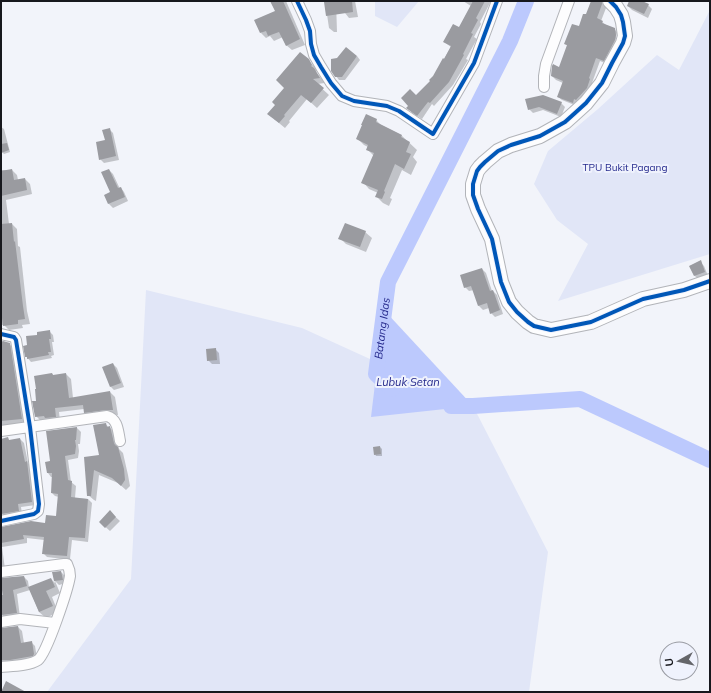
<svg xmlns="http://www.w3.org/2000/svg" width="711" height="693" font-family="Mulish,sans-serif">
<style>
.green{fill:#e1e6f7}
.water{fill:#bcc9fd}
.shadow{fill:#0003}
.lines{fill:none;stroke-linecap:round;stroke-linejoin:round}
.river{stroke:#bcc9fd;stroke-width:16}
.building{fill:#9a9ba0}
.street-casing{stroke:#b2b4b9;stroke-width:12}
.secondary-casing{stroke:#b2b4b9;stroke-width:16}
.street{stroke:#fdfdfe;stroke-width:10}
.secondary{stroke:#fdfdfe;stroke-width:14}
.cycleway-casing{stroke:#eff2fd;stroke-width:6}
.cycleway{stroke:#0057b8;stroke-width:4}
.labels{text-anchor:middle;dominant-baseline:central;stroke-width:4;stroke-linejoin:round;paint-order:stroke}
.park-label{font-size:10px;fill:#252a8d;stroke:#eff2fd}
.water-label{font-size:11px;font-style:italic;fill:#24288b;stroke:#eff2fd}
</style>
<rect width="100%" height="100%" fill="#f2f4fa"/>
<path class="green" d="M 375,1 L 419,1 L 397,27 L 375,16 Z
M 710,10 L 710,254 L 558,301 L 588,244 L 557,220 L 534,184 L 548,151 L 598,109 L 657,55 L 679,70 Z
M 146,290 L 302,328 L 473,406 L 548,552 L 529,692 L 47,692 L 131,579 Z"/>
<path class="water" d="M 384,310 L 473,406 L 371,417 Z"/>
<path class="shadow" d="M 271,1 L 286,1 L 305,45 L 292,50 L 286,45 L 283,37 L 274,41 L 270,36 L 266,38 L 261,33 L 276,11 Z
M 325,1 L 336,1 L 337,32 L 334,32 L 329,28 Z
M 345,1 L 355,1 L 358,17 L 349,18 L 345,13 Z
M 463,1 L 491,1 L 480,22 L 481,24 L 474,37 L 477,39 L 466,59 L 468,60 L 453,85 L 434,106 L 432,104 L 422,119 L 411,112 L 417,97 L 431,81 L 451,47 L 444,42 L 459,28 L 471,6 Z
M 592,1 L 606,1 L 605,3 L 606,8 L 601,21 L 606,25 L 613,28 L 617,32 L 615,44 L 607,64 L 600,61 L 592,83 L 593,84 L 577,106 L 562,100 L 558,97 L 563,83 L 556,80 L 552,76 L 560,68 L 568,46 L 565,44 L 579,27 L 586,16 Z
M 630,1 L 640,1 L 648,5 L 652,9 L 648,18 L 632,10 L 628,6 Z
M 357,56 L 360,60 L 345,80 L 339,80 L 336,76 Z
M 308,60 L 314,66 L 317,71 L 316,72 L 325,83 L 317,84 L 329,95 L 317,108 L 307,99 L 289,121 L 290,122 L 285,128 L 274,119 Z
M 527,100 L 561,103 L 565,107 L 561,117 L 543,110 L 533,113 L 529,109 Z
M 376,120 L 381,125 L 401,135 L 417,150 L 413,157 L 417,162 L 411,175 L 402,170 L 390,198 L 392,199 L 389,206 L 383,203 L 376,196 L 378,193 L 369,189 L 363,182 L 374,156 L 367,149 L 368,147 L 364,145 L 357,138 Z
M 1,127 L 4,129 L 10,152 L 4,154 L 2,152 L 1,148 Z
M 109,129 L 113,133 L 119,160 L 104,163 L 100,159 Z
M 1,170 L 12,170 L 17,175 L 18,180 L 25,179 L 30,184 L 32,194 L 6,200 L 9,224 L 12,224 L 17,229 L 18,246 L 20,247 L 27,311 L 30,324 L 22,325 L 23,328 L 9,330 L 4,325 L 1,325 Z
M 109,170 L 113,174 L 120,189 L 121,188 L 124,192 L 128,201 L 113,208 L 109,204 L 105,195 L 111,193 Z
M 365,232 L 372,238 L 366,252 L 346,244 L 340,238 Z
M 700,262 L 704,266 L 708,276 L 699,280 L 695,276 L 690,266 Z
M 482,269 L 486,273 L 492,291 L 493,291 L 497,295 L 503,314 L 495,317 L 491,313 L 489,308 L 483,310 L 479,306 L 474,290 L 469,291 L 465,287 Z
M 50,332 L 53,335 L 54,342 L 52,342 L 54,355 L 51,356 L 52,358 L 31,362 L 26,356 L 28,346 Z
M 1,343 L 9,344 L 15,349 L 27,424 L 1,427 Z
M 215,349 L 219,353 L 220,364 L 212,364 L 208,360 Z
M 113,364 L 117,368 L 124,387 L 114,390 L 111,387 Z
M 52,374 L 54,376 L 66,374 L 71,379 L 73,398 L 110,392 L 115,397 L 118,415 L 111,414 L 90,417 L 85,412 L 84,409 L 59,412 L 60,421 L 41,421 L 36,416 L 37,401 Z
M 105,424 L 115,432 L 119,449 L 123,453 L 128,475 L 130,486 L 126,490 L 118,483 L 99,475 L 96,501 L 94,500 L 88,495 L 85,458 L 101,456 Z
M 77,428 L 81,432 L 80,444 L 78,444 L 79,451 L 78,458 L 68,460 L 71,482 L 76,486 L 75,498 L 88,499 L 92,503 L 88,542 L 72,540 L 70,559 L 63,559 L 47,557 L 43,553 L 44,540 L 27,538 L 27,543 L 2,547 L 5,569 L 1,570 L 1,528 L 46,524 L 57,517 L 59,497 L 55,496 L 52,493 L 53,477 L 51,477 L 48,473 L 51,462 L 47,432 Z
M 8,439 L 10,441 L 20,439 L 24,443 L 28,463 L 31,466 L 36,505 L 21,507 L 22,514 L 6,518 L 2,514 L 2,512 L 1,512 L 1,440 Z
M 380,447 L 382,449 L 382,456 L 376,456 L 375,454 Z
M 110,512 L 120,521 L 110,531 L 100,522 Z
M 61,572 L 65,576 L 66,583 L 59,585 L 55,581 L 60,593 L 52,597 L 58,612 L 46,618 L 39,612 L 30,590 L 17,594 L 20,617 L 6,619 L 2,615 L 1,607 L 1,590 L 3,589 L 1,579 L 24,577 L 28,581 L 29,588 L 51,579 L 55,583 L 53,573 Z
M 18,627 L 22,631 L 24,643 L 31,642 L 35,646 L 37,658 L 1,665 L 1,629 Z"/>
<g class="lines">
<g class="river">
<path id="s1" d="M 392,389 L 376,374 L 388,282 L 510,41 L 526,1"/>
<path d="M 451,406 L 473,406 L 580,399 L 710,460"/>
</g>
</g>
<path class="building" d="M 270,1 L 283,1 L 300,39 L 286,46 L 279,32 L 268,36 L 266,31 L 260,33 L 254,20 L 275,11 Z
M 328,1 L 352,1 L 353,12 L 326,16 L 324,2 Z
M 473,1 L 485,1 L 476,18 L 478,20 L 471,33 L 473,34 L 463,54 L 464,55 L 449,82 L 430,103 L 428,102 L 417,116 L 406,108 L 408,106 L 401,98 L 410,89 L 416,95 L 430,81 L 429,80 L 433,76 L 443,58 L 444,59 L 451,46 L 443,42 L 453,24 L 459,27 Z
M 591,1 L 602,1 L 602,4 L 597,18 L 603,21 L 602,23 L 615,28 L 616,35 L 615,40 L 604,61 L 596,58 L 589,78 L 590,79 L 587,88 L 576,100 L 574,99 L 573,103 L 557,97 L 563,81 L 551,76 L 552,66 L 553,64 L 559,67 L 567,45 L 564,44 L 572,24 L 579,26 L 583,14 L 586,14 Z
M 629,1 L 642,1 L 649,4 L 644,14 L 627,6 Z
M 346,47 L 357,56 L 342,77 L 335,77 L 331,71 L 331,59 L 337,58 Z
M 300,52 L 309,59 L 312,65 L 311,66 L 314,68 L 320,78 L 313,79 L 324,88 L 311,103 L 301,95 L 284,115 L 285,116 L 279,123 L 267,114 L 275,105 L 272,102 L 284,88 L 276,80 Z
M 543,95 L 562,102 L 557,114 L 539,107 L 528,110 L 525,99 Z
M 366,114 L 377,119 L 376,122 L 402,135 L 401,137 L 410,142 L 406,152 L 411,154 L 404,169 L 395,164 L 384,191 L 385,192 L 382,199 L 375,197 L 378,190 L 361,183 L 374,153 L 366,150 L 368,145 L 356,139 L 362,125 L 361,125 Z
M 110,128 L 116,156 L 99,160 L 96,142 L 105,140 L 102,130 Z
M 7,143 L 9,150 L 1,153 L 1,144 Z
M 12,169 L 14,180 L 25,178 L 27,190 L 1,196 L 1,171 Z
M 109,169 L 118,188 L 121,187 L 125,197 L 108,204 L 104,195 L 110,192 L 101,172 Z
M 12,223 L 14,242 L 15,241 L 23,306 L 25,319 L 18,320 L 18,324 L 3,326 L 1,310 L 1,224 Z
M 345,223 L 366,231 L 360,247 L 338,239 Z
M 701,260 L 705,272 L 694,276 L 689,266 Z
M 482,268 L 490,291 L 493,290 L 500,310 L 490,314 L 487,303 L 478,306 L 471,286 L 464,288 L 460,275 Z
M 50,330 L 51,339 L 49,339 L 51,352 L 48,352 L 49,355 L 27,359 L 27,357 L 25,357 L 23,346 L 27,345 L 26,336 L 37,335 L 37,332 Z
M 3,341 L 10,343 L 22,419 L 1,421 L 1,342 Z
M 216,348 L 217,360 L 207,361 L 206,349 Z
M 113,363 L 121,383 L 110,387 L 102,367 Z
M 52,373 L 53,375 L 66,373 L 69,398 L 110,391 L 113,410 L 106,410 L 84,413 L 83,405 L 55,408 L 56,417 L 45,418 L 44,416 L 35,417 L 32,401 L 36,401 L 35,389 L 36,389 L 34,376 Z
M 106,423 L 107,427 L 110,426 L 114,443 L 115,445 L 118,447 L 124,469 L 125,480 L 121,486 L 112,478 L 94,470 L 91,496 L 87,496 L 84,457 L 99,455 L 93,425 Z
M 77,427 L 76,440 L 75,440 L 76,446 L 75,454 L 65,456 L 68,480 L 72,481 L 71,497 L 88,499 L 85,538 L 69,537 L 67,556 L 42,554 L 44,537 L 23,535 L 24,539 L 1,543 L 1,527 L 31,521 L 45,523 L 46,515 L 56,516 L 58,494 L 51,493 L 52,473 L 47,473 L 45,462 L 50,461 L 46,431 Z
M 8,437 L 9,440 L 20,438 L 25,462 L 27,461 L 32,502 L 18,504 L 19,511 L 1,514 L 1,439 Z
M 380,446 L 381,454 L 374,455 L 373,447 Z
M 110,510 L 116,517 L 105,528 L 99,522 Z
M 61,571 L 63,580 L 54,581 L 52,572 Z
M 24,576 L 27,586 L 13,590 L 17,613 L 1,615 L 1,595 L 3,595 L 1,585 L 1,578 Z
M 51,578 L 55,587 L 46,591 L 53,606 L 39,612 L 28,587 Z
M 18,626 L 21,643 L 32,641 L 34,654 L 33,656 L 10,660 L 1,660 L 1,628 Z
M 6,681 L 26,692 L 1,692 Z"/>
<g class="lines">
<defs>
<path id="street" d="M 297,1 L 306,20 L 310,31 L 311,44 L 314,55 L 321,67 L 331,83 L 342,96 L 354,101 L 387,106 L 399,111 L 433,134 L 474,63 L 497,1
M 544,87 L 544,76 L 546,64 L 569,1
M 1,334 L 14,337 L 16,340 L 30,427 L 39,504 L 38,511 L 34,514 L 1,521
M 1,431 L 107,416 C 118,419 118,431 120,441
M 1,572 L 64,564 L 67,564 C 69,568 70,571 70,576 C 68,589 47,653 38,660 C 29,666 11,666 1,667
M 1,622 L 20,619 L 55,623"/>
<path id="secondary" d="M 610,1 L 616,7 L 621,15 L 623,22 L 625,36 L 623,43 L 612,63 L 602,83 L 586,103 L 575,113 L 565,122 L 540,136 L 511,145 L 498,151 L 485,162 L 480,167 L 477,171 L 473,184 L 473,195 L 478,209 L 492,239 L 501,282 L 509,302 L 517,312 L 528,322 L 534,326 L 551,330 L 591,322 L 643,299 L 684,290 L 710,281"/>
</defs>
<use href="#street" class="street-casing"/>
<use href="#secondary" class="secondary-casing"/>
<use href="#street" class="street"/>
<use href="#secondary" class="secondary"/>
<defs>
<path id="cycleway" d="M 297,1 L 306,20 L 310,31 L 311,44 L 314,55 L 321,67 L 331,83 L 342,96 L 354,101 L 387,106 L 399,111 L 433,134 L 474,63 L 497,1
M 610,1 L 616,7 L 621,15 L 623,22 L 625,36 L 623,43 L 612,63 L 602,83 L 586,103 L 575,113 L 565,122 L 540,136 L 511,145 L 498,151 L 485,162 L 480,167 L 477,171 L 473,184 L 473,195 L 478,209 L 492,239 L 501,282 L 509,302 L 517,312 L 528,322 L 534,326 L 551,330 L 591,322 L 643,299 L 684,290 L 710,281
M 1,334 L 14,337 L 16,340 L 30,427 L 39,504 L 38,511 L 34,514 L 1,521"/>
</defs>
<use href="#cycleway" class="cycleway-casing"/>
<use href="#cycleway" class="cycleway"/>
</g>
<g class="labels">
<g class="park-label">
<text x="625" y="167">TPU Bukit Pagang</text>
</g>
<g class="water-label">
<text stroke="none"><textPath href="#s1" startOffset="68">Batang Idas</textPath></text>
<text x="408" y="382">Lubuk Setan</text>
</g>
</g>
<rect width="711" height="693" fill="none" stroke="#17181d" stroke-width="4"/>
<g transform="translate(679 661) rotate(262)"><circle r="19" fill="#eff2fd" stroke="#999ba3"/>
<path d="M0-3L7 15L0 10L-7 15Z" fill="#64656a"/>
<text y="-6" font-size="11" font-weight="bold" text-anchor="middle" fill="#17181d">U</text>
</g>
</svg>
